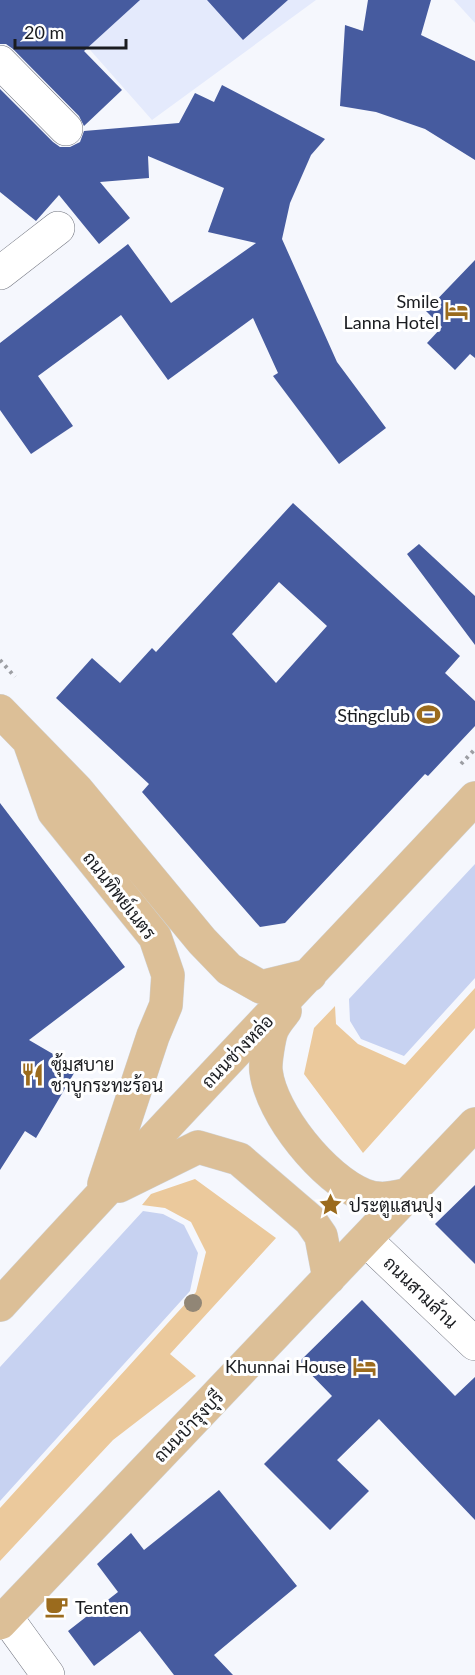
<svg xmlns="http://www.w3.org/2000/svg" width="475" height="1675" font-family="Lato,Sarabun,sans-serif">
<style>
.built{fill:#e4eafc}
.green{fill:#ebc99c}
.water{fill:#c7d2f1}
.building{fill:#465b9f;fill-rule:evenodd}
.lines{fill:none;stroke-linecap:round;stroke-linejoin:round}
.minor-casing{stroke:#737680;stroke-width:34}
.major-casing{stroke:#d1d2d2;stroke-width:34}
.path{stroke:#9c9ea3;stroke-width:4;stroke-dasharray:3 4.5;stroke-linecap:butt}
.minor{stroke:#fff;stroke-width:33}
.major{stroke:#dcbf97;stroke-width:33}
.tree{fill:#918676}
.labels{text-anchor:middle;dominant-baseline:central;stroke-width:6;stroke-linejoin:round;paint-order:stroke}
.poi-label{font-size:18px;fill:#1a1c20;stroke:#fff;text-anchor:end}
.street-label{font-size:18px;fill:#1a1c20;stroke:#fff}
</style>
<rect width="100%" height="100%" fill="#f5f7fd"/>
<path class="built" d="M 46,0 L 316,0 L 152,120 Z
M 454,0 L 475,0 L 475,23 Z"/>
<path class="green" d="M 475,988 L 475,1028 L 363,1153 L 304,1074 L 314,1028 L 335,1006 L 336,1024 L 358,1044 L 405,1065 Z
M 195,1179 L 276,1238 L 170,1354 L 196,1376 L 113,1440 L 0,1561 L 0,1508 L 196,1292 L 206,1252 L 191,1222 L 165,1208 L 142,1205 L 151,1194 Z"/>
<path class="water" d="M 475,864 L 475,978 L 404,1056 L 361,1039 L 350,1021 L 349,999 Z
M 143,1211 L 163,1214 L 184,1225 L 198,1253 L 190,1291 L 0,1501 L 0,1367 Z"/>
<path class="building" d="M 0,0 L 140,0 L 84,51 L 122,90 L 84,126 L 79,116 L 13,49 L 6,44 L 0,44 Z
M 207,0 L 288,0 L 243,40 Z
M 368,0 L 431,0 L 421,35 L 475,61 L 475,160 L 425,129 L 376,112 L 340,106 L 345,25 L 363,31 Z
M 222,85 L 325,139 L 311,155 L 290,203 L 282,239 L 337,362 L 386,428 L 339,464 L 273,376 L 278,373 L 253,318 L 168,380 L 121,315 L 38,376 L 73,426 L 31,454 L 0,410 L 0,343 L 128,244 L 171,303 L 256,243 L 208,232 L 224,188 L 148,156 L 149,178 L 100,182 L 130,218 L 99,244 L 59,195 L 36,221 L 0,192 L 0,89 L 53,142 L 60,147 L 70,147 L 80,142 L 84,131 L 179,123 L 195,93 L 214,102 Z
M 475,260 L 475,358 L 470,354 L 455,370 L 427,343 L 442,327 L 426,311 Z
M 293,503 L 460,656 L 445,673 L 475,701 L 475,726 L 428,776 L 425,774 L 285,923 L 260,927 L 142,792 L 149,784 L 56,698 L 92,658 L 120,683 L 152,648 L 156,652 ZM 279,582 L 327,626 L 276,683 L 232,634 Z
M 419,544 L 475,596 L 475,645 L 407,554 Z
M 0,803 L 125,967 L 29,1040 L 77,1068 L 36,1138 L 25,1131 L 0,1170 Z
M 475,1185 L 475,1264 L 435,1224 Z
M 362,1300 L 455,1396 L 475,1377 L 475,1520 L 379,1419 L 337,1460 L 369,1491 L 330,1530 L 264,1464 L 332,1396 L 299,1362 Z
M 219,1490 L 297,1586 L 214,1655 L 233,1675 L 174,1675 L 140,1631 L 94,1666 L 68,1631 L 118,1592 L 97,1564 L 131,1533 L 144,1550 Z"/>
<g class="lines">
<defs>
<path id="minor" d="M 0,62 L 66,129
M 0,273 L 58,228
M 366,1240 L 475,1344
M 6,1617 L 48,1675"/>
<path id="major" d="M 0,711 L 77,790 L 202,941 L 229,969 L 261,987 L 310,975
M 29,741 L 54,812 L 155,937 L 168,975 L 166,1005 L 153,1036 L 104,1184
M 285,1011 C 281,1016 275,1023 272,1030 C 269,1038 265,1063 266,1071 C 271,1114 324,1179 364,1195 C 379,1201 394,1198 409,1194
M 119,1186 L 198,1147 L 239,1159 L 310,1220 L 321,1236 L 329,1278
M 0,1305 C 156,1134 317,967 475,798
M 0,1623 L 475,1124"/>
</defs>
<use href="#minor" class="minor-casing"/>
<use href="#major" class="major-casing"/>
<path class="path" d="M 0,660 L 15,677
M 461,764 L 475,749"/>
<use href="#minor" class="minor"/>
<use href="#major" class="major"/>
</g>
<circle class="tree" cx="193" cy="1303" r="9"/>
<defs>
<symbol id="hotel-bare" viewBox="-9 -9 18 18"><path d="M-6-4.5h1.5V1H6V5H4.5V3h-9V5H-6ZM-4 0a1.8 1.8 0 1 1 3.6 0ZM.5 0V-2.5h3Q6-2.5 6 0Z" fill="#9b6b1d" stroke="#fff" stroke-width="2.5" paint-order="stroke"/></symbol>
<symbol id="stadium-bare" viewBox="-9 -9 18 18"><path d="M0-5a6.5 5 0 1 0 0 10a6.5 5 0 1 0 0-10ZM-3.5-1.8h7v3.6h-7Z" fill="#9b6b1d" stroke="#fff" stroke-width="2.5" paint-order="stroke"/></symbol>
<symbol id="restaurant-bare" viewBox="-9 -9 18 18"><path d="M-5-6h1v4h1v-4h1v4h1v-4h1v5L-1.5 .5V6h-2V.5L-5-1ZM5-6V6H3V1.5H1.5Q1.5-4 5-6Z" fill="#9b6b1d" stroke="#fff" stroke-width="2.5" paint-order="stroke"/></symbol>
<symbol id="sight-bare" viewBox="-9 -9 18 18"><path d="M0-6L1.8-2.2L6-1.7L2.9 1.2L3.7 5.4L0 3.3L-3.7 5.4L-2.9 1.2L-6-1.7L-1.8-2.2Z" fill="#9b6b1d" stroke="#fff" stroke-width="2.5" paint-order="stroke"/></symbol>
<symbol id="cafe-bare" viewBox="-9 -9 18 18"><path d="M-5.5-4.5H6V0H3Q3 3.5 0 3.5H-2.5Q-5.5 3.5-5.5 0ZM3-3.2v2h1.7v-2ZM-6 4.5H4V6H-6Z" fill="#9b6b1d" stroke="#fff" stroke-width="2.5" paint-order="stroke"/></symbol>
</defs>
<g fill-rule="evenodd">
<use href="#hotel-bare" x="440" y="294" width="33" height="33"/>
<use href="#stadium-bare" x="412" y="698" width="33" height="33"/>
<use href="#restaurant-bare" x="16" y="1058" width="33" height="33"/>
<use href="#sight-bare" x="314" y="1188" width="33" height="33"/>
<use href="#hotel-bare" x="348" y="1350" width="33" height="33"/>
<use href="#cafe-bare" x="40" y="1590" width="33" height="33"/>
</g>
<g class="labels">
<g class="poi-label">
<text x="439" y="301">Smile<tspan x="439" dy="21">Lanna Hotel</tspan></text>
<text x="410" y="715">Stingclub</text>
<text x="51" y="1064" text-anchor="start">ซุ้มสบาย<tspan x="51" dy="21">ชาบูกระทะร้อน</tspan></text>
<text x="349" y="1205" text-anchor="start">ประตูแสนปุง</text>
<text x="346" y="1366">Khunnai House</text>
<text x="75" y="1607" text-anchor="start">Tenten</text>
</g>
<g class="street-label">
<text transform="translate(120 895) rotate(52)">ถนนทิพย์เนตร</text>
<text transform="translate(237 1051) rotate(-46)">ถนนช่างหล่อ</text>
<text transform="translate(421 1292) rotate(44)">ถนนสามล้าน</text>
<text transform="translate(188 1426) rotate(-46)">ถนนบำรุงบุรี</text>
</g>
</g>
<path d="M15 39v9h111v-9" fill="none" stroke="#1a1c20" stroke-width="3"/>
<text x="24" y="39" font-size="18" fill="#1a1c20" stroke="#ffffff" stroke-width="4.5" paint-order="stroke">20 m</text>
</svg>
